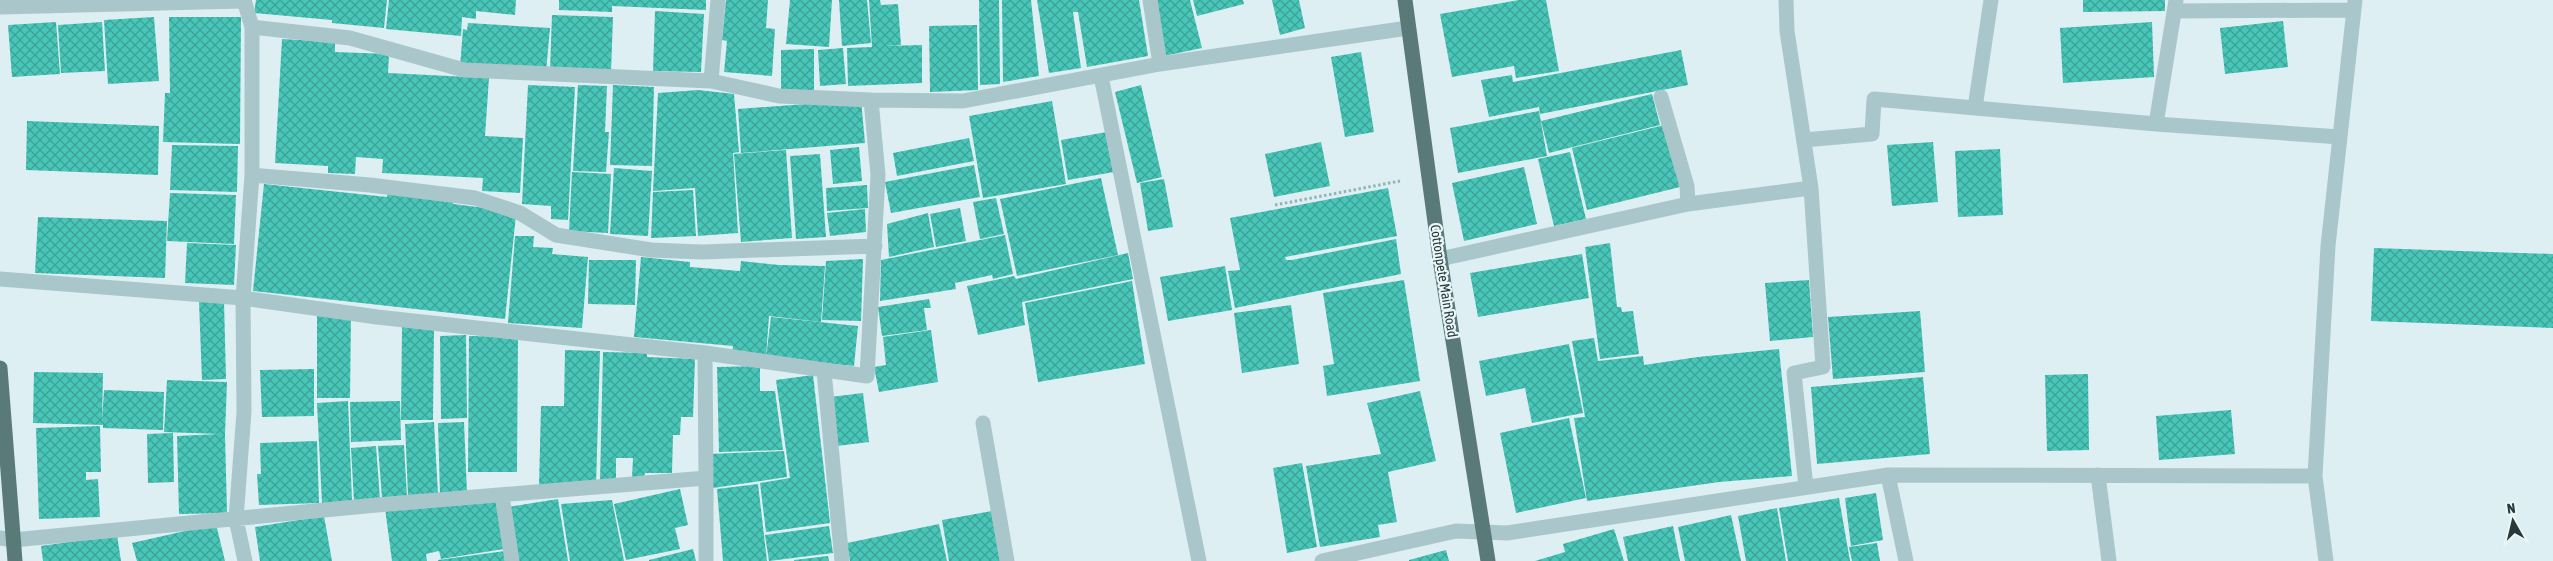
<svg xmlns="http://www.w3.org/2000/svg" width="2553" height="561" font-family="'Asap Condensed',sans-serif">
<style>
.building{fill:url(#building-cross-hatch)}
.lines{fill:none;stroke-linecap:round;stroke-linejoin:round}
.path{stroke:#93b4b7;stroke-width:3;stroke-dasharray:2.5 2.5;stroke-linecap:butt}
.minor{stroke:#a9c7cb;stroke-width:15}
.major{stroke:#5a7a79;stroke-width:15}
.labels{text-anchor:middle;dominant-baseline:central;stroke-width:4.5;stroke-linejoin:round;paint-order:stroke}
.street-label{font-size:14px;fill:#293838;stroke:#eaf7fa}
</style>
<defs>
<pattern id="building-cross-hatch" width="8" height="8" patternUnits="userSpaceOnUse" patternTransform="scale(1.25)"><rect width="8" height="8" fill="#48c6b8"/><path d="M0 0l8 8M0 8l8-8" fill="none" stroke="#3ca297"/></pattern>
</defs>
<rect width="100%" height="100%" fill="#deeff3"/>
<path class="building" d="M 256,0 L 387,0 L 384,28 L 332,23 L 332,20 L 254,13 Z
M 389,0 L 516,0 L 515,15 L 476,11 L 476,19 L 462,17 L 461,36 L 386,29 Z
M 559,0 L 706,0 L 706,10 L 612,6 L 612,12 L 559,10 Z
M 726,0 L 768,0 L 766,28 L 775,29 L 772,76 L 724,72 L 727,41 L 722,40 Z
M 790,0 L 832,0 L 829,47 L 786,44 Z
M 839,0 L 867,0 L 871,43 L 842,46 Z
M 869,0 L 880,0 L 881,5 L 898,4 L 901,45 L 885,46 L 922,45 L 922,83 L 848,86 L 847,48 L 872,47 Z
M 979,0 L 999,0 L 1000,84 L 980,85 Z
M 1002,0 L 1031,0 L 1039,76 L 1003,82 Z
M 1037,0 L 1139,0 L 1148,56 L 1087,67 L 1078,12 L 1073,12 L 1081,68 L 1049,73 Z
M 1157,0 L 1190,0 L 1202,48 L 1164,56 Z
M 1193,0 L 1243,0 L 1244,4 L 1197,16 Z
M 1272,0 L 1299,0 L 1305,28 L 1280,35 Z
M 1519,0 L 1546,0 L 1559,71 L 1516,78 L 1514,66 L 1452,77 L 1440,14 Z
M 2083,0 L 2165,0 L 2165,11 L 2083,12 Z
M 655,11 L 704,14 L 701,72 L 653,71 Z
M 552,15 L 613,17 L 611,72 L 550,70 Z
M 154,17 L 159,81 L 108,84 L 104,20 Z
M 169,17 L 241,17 L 240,144 L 163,142 L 165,93 L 170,93 Z
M 2283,21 L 2288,67 L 2225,74 L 2220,28 Z
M 56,22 L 60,74 L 12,77 L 8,25 Z
M 102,22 L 105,71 L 61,73 L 58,25 Z
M 2152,22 L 2154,77 L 2063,83 L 2060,28 Z
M 468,23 L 550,28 L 546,72 L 460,67 L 463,29 L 467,30 Z
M 977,25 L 978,90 L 930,92 L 929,26 Z
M 282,39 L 335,42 L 335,52 L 389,54 L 388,73 L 489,78 L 485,136 L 523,138 L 520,193 L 482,191 L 483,178 L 382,173 L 383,159 L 356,157 L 355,174 L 328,173 L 328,166 L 275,163 Z
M 843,48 L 846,84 L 820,86 L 818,50 Z
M 814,49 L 814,93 L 781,94 L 781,50 Z
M 1681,50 L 1688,85 L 1540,114 L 1539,107 L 1489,117 L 1481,80 L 1512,75 L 1513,82 Z
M 1361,52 L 1374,132 L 1345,137 L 1331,57 Z
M 528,85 L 575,87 L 568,220 L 551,219 L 551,206 L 522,204 Z
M 578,85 L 607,86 L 605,132 L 609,132 L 606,172 L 573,171 Z
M 613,85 L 654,87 L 652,166 L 610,165 Z
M 1141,85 L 1162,177 L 1137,183 L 1115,92 Z
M 698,90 L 734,94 L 739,152 L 733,153 L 738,233 L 698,236 L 695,188 L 653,191 L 658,93 Z
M 1652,94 L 1660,125 L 1549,153 L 1541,121 Z
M 861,100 L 865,143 L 741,153 L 738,109 Z
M 1052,101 L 1066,184 L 983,198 L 969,116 Z
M 1539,111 L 1547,156 L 1458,173 L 1450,128 Z
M 27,121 L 159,126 L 158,175 L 26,170 Z
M 1664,125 L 1680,187 L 1587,210 L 1572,148 Z
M 1107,132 L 1114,172 L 1068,180 L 1061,140 Z
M 969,138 L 974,161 L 897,176 L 893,153 Z
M 1321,142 L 1330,186 L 1274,197 L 1265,154 Z
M 1933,142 L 1938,202 L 1892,206 L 1887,145 Z
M 172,145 L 238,146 L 237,192 L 170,190 Z
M 859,147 L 862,181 L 833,184 L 830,150 Z
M 2000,149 L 2003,215 L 1958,217 L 1955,151 Z
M 786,150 L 792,238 L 741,242 L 734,154 Z
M 1570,152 L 1586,219 L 1554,226 L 1538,159 Z
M 820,154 L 826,237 L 796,239 L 790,156 Z
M 974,165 L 980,197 L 891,213 L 885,182 Z
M 1524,167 L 1537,224 L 1464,241 L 1452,183 Z
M 614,168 L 652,171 L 648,236 L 610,234 Z
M 572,172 L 611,174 L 608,233 L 569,231 Z
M 1101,178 L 1118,255 L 1017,276 L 1000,199 Z
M 1164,179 L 1173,227 L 1148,231 L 1140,183 Z
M 264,184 L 387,197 L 388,192 L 454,198 L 453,204 L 511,211 L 516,215 L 505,319 L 253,291 Z
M 867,185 L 868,208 L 827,211 L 826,188 Z
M 1388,188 L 1397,236 L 1285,257 L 1286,260 L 1292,260 L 1396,239 L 1401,274 L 1235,308 L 1228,271 L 1240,270 L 1230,218 Z
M 693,190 L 696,236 L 651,238 L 653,192 Z
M 170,193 L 236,195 L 234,244 L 167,241 Z
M 996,198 L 1004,234 L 980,239 L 973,202 Z
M 960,208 L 966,241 L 936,247 L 930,214 Z
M 865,209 L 866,232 L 830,236 L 827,213 Z
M 928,213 L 934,247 L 889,257 L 887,224 Z
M 38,217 L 167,221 L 165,278 L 35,273 Z
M 1005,235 L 1013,274 L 993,279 L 992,275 L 955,283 L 956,289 L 880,301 L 881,260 Z
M 515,236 L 534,236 L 533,247 L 553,248 L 552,254 L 588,257 L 582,328 L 508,323 Z
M 187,243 L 236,245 L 234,285 L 185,283 Z
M 1610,243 L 1617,307 L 1621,307 L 1622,312 L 1633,311 L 1639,354 L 1600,359 L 1585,247 Z
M 2374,248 L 2553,254 L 2553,328 L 2371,321 Z
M 1128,253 L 1133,279 L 1022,302 L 1025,325 L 978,335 L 967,286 L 1014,276 L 1016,279 Z
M 1582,254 L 1589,298 L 1478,317 L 1470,273 Z
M 641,257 L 690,262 L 690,267 L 740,271 L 741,261 L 779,265 L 825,266 L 821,322 L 769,316 L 766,357 L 732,354 L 733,346 L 634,337 Z
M 863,259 L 861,321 L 822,320 L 826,261 Z
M 589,260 L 636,260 L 635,305 L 588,304 Z
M 1225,266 L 1232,310 L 1168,321 L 1160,277 Z
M 1404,280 L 1420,381 L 1327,396 L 1323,366 L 1334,364 L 1323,293 Z
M 1809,280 L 1813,337 L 1770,341 L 1765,283 Z
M 1132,281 L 1145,364 L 1038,382 L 1025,303 Z
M 929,299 L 931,308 L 924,308 L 927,330 L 882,336 L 878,307 Z
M 224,301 L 226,379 L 202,380 L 199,302 Z
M 1291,305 L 1299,364 L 1242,373 L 1234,313 Z
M 1920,311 L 1925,372 L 1833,379 L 1828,317 Z
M 317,315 L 351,315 L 350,398 L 317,398 Z
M 771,317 L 858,326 L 854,366 L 766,358 Z
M 402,326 L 434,326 L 433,420 L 401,420 Z
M 931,330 L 938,382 L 879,392 L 874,367 L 886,365 L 883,337 Z
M 466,335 L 467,418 L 441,419 L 440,336 Z
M 469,336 L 518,337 L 517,472 L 468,472 Z
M 1594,338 L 1598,361 L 1643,356 L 1644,365 L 1698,357 L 1779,349 L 1792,476 L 1719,482 L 1587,501 L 1574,418 L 1585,417 L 1572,341 Z
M 1569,344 L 1583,413 L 1532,423 L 1525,388 L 1486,396 L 1479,361 Z
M 565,350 L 600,351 L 596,486 L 539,485 L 541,406 L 564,406 Z
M 603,352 L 647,353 L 647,357 L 695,359 L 693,417 L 681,417 L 680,435 L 673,435 L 672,473 L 645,473 L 644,477 L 632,477 L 633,458 L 616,458 L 616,481 L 600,481 Z
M 760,366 L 760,391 L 775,391 L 783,450 L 719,452 L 717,367 Z
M 314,369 L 314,416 L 262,417 L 260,370 Z
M 34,372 L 103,373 L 102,422 L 104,390 L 164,392 L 163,430 L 103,428 L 103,425 L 33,423 Z
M 2088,374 L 2089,450 L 2047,451 L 2045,375 Z
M 813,375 L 830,523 L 766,532 L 760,483 L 790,478 L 776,380 Z
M 1923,377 L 1930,454 L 1817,464 L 1811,387 Z
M 167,380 L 227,382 L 225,434 L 227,513 L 179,514 L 177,436 L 219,434 L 164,432 Z
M 1420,391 L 1436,461 L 1388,472 L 1397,522 L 1378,525 L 1380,537 L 1320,547 L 1306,466 L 1381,454 L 1367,403 Z
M 863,393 L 869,442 L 837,446 L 830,397 Z
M 348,401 L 352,501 L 322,503 L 317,403 Z
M 400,401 L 401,440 L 351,442 L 350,402 Z
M 2231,410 L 2235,454 L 2159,460 L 2156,416 Z
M 1569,418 L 1586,498 L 1516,513 L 1500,433 Z
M 434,422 L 438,494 L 408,495 L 405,424 Z
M 464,422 L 467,493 L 440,494 L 438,423 Z
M 100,426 L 101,472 L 86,472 L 86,480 L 98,479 L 100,517 L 39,519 L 36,428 Z
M 173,433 L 174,482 L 148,483 L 147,434 Z
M 317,441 L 319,503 L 259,505 L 257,474 L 261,474 L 260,443 Z
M 404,445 L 407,497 L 382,498 L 378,446 Z
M 376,446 L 380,499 L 354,501 L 351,448 Z
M 784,451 L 787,477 L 713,488 L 710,454 Z
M 1302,463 L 1317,547 L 1287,553 L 1273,468 Z
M 758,484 L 767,561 L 723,561 L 717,489 Z
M 680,489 L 688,525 L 675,528 L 680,549 L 626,560 L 614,504 Z
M 1876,493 L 1883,540 L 1851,546 L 1845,498 Z
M 496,497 L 504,549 L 441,559 L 439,551 L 426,554 L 427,561 L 392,561 L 385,508 Z
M 1839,498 L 1850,561 L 1788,561 L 1779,508 Z
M 558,499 L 568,561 L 517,561 L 508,507 Z
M 612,500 L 624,561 L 570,561 L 561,504 Z
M 1777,508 L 1786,561 L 1746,561 L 1738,516 Z
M 992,511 L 1001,561 L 949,561 L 942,520 Z
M 1731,515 L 1741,561 L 1685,561 L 1678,527 Z
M 324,516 L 332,561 L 260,561 L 255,527 Z
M 216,524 L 225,561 L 137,561 L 132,543 Z
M 939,524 L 947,561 L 850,561 L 847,543 Z
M 829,526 L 833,553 L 769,561 L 765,535 Z
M 1673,526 L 1680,561 L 1628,561 L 1623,537 Z
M 1614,529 L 1624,561 L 1535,561 L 1565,552 L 1563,544 Z
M 117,535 L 121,561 L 43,561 L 41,546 Z
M 1877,543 L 1880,561 L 1852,561 L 1849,547 Z
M 693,549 L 696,561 L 649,561 L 649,560 Z
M 1446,550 L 1449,561 L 1409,561 L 1409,560 Z
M 505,551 L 507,561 L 438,561 L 438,560 Z
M 828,556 L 829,561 L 794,561 L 794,560 Z"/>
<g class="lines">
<path class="path" d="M 1275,205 L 1400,181"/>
<path class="minor" d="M 244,0 L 252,27 L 252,175 L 243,298 L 244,412 L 236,519 L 245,561
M 1786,0 L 1787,31 L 1811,188 L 1823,367 L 1794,373 L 1806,487
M 0,7 L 244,1
M 2175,11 L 2354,10
M 252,27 L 350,38 L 464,70 L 711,81 L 779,96 L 871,100 L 963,101 L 1160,64 L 1150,0
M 1160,64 L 1408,28
M 1101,76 L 1199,561
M 711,81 L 718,0
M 1661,97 L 1687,186 L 1688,204
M 1975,108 L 1991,0
M 2156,124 L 2176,0
M 1804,140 L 1872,134 L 1874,99 L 2156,124 L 2340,137
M 252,175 L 370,185 L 475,198 L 520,213 L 556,235 L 651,250 L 702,252 L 875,246
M 1440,259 L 1688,204 L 1811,188
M 0,279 L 243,298 L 377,317 L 705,353 L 867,376 L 878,175 L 871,100
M 705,353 L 706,478
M 824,371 L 842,561
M 983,423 L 1007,561
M 1888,475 L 1906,561
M 2098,475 L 2109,561
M 502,495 L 512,561
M 0,538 L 13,540 L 377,505 L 706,478 L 706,561
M 1322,561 L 1456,531 L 1507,533 L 1888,475 L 2315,476
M 2326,561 L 2315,476 L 2328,246 L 2355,0"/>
<path class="major" d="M 1405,0 L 1440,259 L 1488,561
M 0,368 L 15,561"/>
</g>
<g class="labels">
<g class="street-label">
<text transform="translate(1444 281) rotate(81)">Cottonpete Main Road</text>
</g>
</g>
<g transform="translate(2513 521) rotate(352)" stroke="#eaf7fa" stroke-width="4" paint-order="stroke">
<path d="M0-4L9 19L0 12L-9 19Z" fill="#293838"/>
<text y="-8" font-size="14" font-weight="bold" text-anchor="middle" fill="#293838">N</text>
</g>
</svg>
